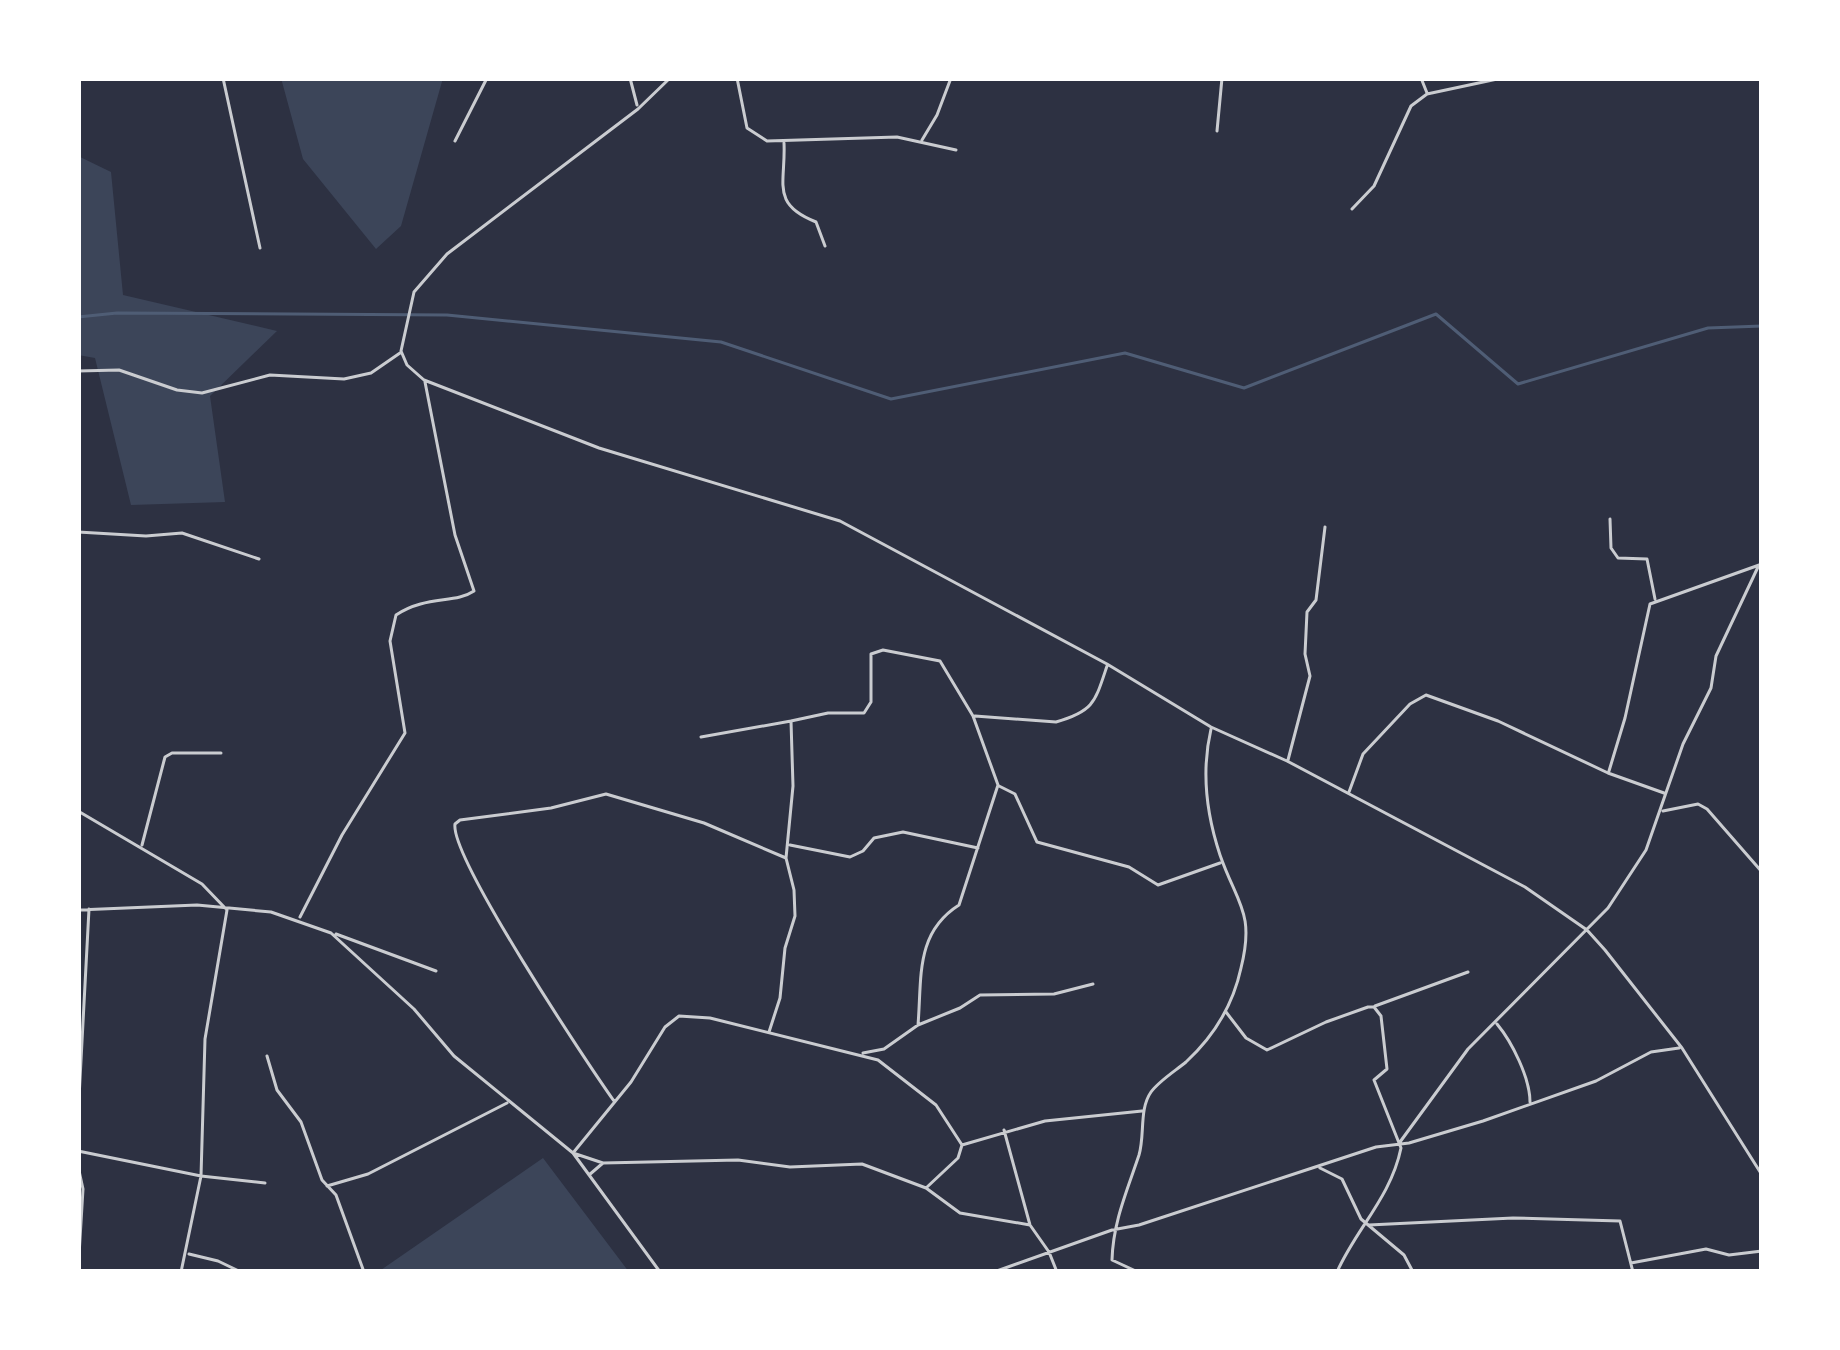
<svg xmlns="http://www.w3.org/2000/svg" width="1840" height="1350" font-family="Arial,sans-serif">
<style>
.green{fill:#3c4559}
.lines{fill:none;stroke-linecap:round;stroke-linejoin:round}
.stream{stroke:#4f5d75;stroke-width:3}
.minor{stroke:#caccd0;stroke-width:3}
</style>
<rect width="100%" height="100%" fill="#2d3142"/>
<path class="green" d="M 281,78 L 443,78 L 401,226 L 376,249 L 303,159 Z
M 78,156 L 111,172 L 123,295 L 277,331 L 210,396 L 225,502 L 131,505 L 95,358 L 78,355 Z
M 543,1158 L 629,1272 L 378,1272 Z"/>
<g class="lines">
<path class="stream" d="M 78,317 L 117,313 L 447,315 L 721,342 L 891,399 L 1125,353 L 1244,388 L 1436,314 L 1518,384 L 1708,328 L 1762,326"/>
<path class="minor" d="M 223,78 L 260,248
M 630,78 L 637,105
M 670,78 L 638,109 L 447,254 L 414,292 L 401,351 L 407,365 L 424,380 L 599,448 L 840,521 L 1107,664 L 1211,727 L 1287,761 L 1525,887 L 1587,930 L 1605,950 L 1682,1048 L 1762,1175
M 737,78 L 747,128 L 767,141 L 897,137 L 956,150
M 1421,78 L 1427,93
M 1217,131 L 1222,78
M 922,140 L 937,115 L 951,78
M 455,141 L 487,78
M 784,143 C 786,183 770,204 816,222 L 825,246
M 1352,209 L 1374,186 L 1411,106 L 1427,94 L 1502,78
M 78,371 L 119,370 L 177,390 L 202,393 L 270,375 L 344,379 L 371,373 L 400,353
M 1610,519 L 1611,548 L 1618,558 L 1647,559 L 1655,599
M 78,532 L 146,536 L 182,533 L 259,559
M 975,716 L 1056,722 C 1094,711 1095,702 1107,666
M 791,721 L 828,713 L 864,713 L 871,702 L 871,654 L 883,650 L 940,661 L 973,716 L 998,785 L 959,905 C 915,933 922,977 918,1025
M 701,737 L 791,721 L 793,786 L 786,858 L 794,890 L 795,916 L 785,948 L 780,998 L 769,1032
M 1288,760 L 1310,676 L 1305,654 L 1307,612 L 1316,600 L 1325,527
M 1609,771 L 1625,718 L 1650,604 L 1762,564
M 999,786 L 1015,794 L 1037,842 L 1129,867 L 1158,885 L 1220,863
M 1349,792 L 1363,754 L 1410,704 L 1426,695 L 1498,721 L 1608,773 L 1664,793
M 78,811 L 202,884 L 227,910 L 205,1039 L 201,1176 L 181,1272
M 1663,811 L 1698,804 L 1707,809 L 1762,872
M 142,845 L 165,757 L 172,753 L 221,753
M 790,845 L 850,857 L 863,851 L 874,838 L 903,832 L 978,848
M 78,910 L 197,905 L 271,912 L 331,933 L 414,1009 L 454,1056 L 573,1153 L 660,1272
M 300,917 L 342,835 L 405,733 L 390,641 L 396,615 C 426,595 455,604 474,591 L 455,535 L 425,382
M 336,934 L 436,971
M 1375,1006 L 1468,972
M 1226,1012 L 1246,1038 L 1267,1050 L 1326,1022 L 1368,1007 L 1374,1007 L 1381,1016 L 1387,1069 L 1374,1080 L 1401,1148 C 1391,1197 1356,1229 1337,1272
M 1497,1024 C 1512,1042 1530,1078 1530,1102
M 863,1053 L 884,1049 L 918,1025 L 960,1008 L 980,995 L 1054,994 L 1093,984
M 267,1056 L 277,1090 L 301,1122 L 322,1180 L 336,1195 L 364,1272
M 614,1101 C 587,1063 450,857 455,824 L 460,820 L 551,808 L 606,794 L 704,823 L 786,858
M 78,1117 L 89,909
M 1004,1130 L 1030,1225 L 1049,1252 L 1057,1272
M 1400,1142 L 1468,1049 L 1608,908 L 1646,850 L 1683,744 L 1711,688 L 1716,656 L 1758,567
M 962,1145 L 936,1105 L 878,1060 L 710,1018 L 679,1016 L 665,1027 L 631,1082 L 573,1153 L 603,1163 L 738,1160 L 790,1167 L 862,1164 L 926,1188 L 960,1213 L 1030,1225
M 78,1151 L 201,1176 L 265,1183
M 78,1166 L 83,1189 L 78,1272
M 1320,1168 L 1342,1179 L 1361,1219 L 1404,1255 L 1413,1272
M 589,1175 L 603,1163
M 327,1186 L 368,1174 L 507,1103
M 926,1188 L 958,1158 L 962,1145 L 1045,1121 L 1142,1111
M 1369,1225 L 1513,1218 L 1620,1221 L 1633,1272
M 189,1254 L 218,1261 L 241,1272
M 1631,1263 L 1706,1249 L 1729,1255 L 1762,1251
M 994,1272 L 1112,1230 L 1139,1225 L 1376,1147 L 1409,1143 L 1483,1121 L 1596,1081 L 1651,1052 L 1679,1048
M 1138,1272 L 1112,1260 C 1113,1222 1127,1191 1139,1155 C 1145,1135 1139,1109 1151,1092 C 1159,1081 1175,1071 1186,1062 C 1213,1037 1233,1005 1241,968 C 1255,912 1237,904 1220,855 C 1206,813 1201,772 1211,729"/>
</g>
<rect width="1840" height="1350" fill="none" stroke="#ffffff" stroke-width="162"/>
</svg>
